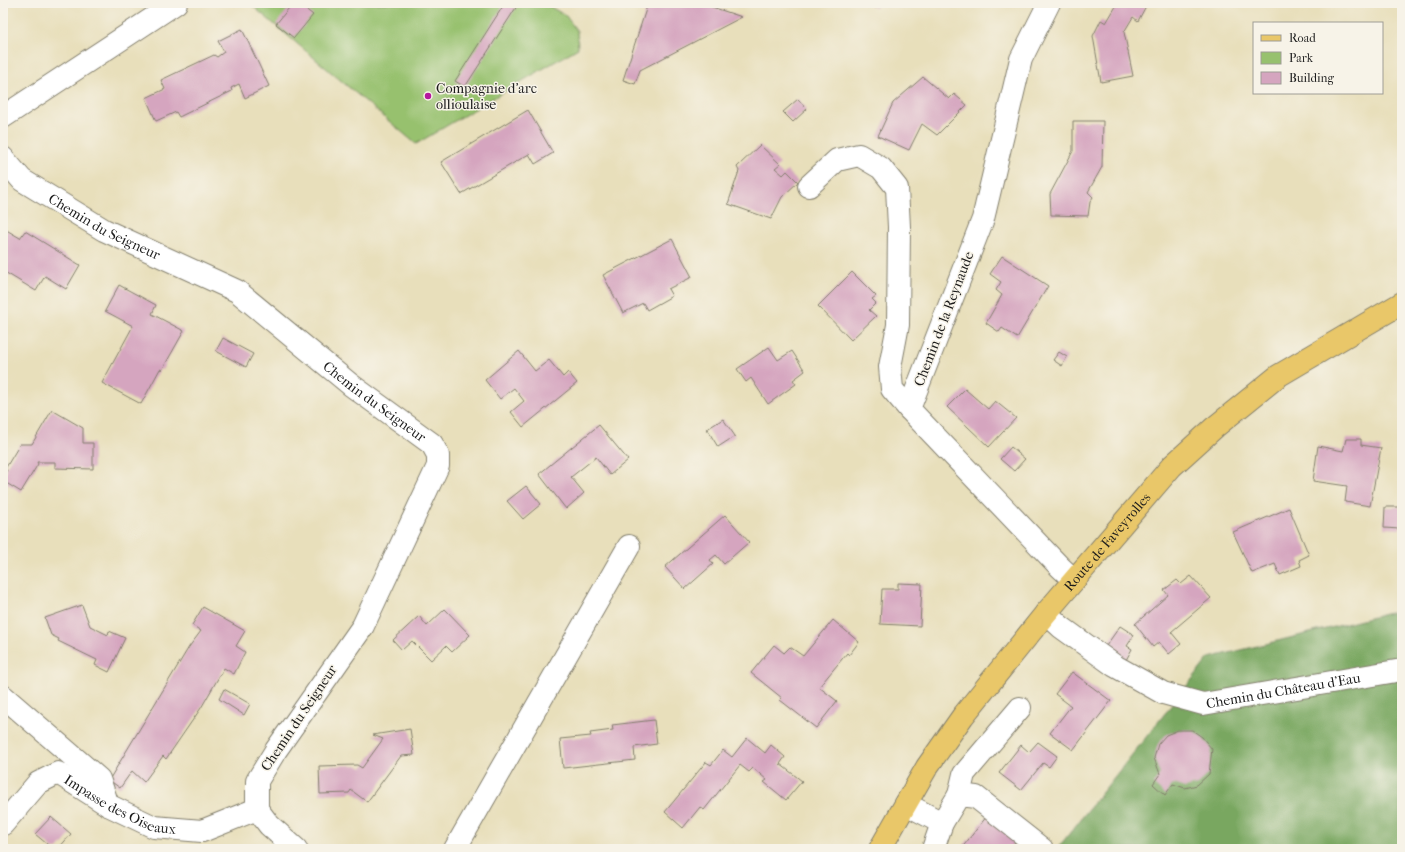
<svg xmlns="http://www.w3.org/2000/svg" width="1405" height="852" font-family="'IM FELL French Canon',serif">
<style>
.green{fill:#97c16e;stroke:#5a6e45}
.forest{fill:#79a761;stroke:#4a623e}
.building{fill:#d5a5bf}
.lines{fill:none;stroke-linecap:round;stroke-linejoin:round}
.minor-casing{stroke:#827e6c;stroke-width:24}
.major-casing{stroke:#827e6c;stroke-width:24}
.minor{stroke:#fff;stroke-width:22}
.major{stroke:#e9c769;stroke-width:22}
.poi-dot{fill:#b5179e;stroke:#f7f3e8;stroke-width:1.5}
.labels{text-anchor:middle;dominant-baseline:central;stroke-width:3;stroke-linejoin:round;paint-order:stroke}
.poi-label{font-size:14px;fill:#1c1c1c;stroke:#f7f3e8;text-anchor:start}
.street-label{font-size:14px;fill:#1c1c1c;stroke:#f7f3e8}
</style>
<rect width="100%" height="100%" fill="#f7f3e8"/>
<filter id="ink" filterUnits="userSpaceOnUse"><feTurbulence type="fractalNoise" baseFrequency=".025" numOctaves="2"/><feDisplacementMap in="SourceGraphic" scale="8" xChannelSelector="R" yChannelSelector="G"/><feConvolveMatrix kernelMatrix="1 2 1 2 8 2 1 2 1" color-interpolation-filters="sRGB"/></filter>
<filter id="wash" filterUnits="userSpaceOnUse"><feTurbulence type="fractalNoise" baseFrequency=".012" numOctaves="4" result="noise"/><feDisplacementMap in="SourceGraphic" scale="16" xChannelSelector="R" yChannelSelector="G"/><feGaussianBlur stdDeviation="0.9" result="paint"/><feColorMatrix in="noise" values="0 0 0 0 0 0 0 0 0 0 0 0 0 0 0 0 0 1.4 0 .05"/><feComposite in="paint" operator="in"/></filter>
<g filter="url(#wash)">
<rect width="100%" height="100%" fill="#e8dfbb"/>
<path class="green" d="M 249,3 L 544,3 L 566,16 L 577,31 L 578,48 L 416,144 Z"/>
<path class="forest" d="M 1402,610 L 1402,849 L 1057,849 L 1209,658 Z"/>
<g id="blocks">
<path class="building" d="M 293,3 L 298,3 L 313,15 L 294,38 L 276,24 Z
M 505,3 L 519,3 L 465,87 L 455,81 Z
M 648,3 L 700,3 L 742,17 L 640,70 L 635,84 L 623,80 Z
M 864,3 L 878,3 L 876,8 Z
M 1118,3 L 1141,3 L 1146,6 L 1138,21 L 1133,17 L 1124,32 L 1133,76 L 1101,82 L 1093,36 L 1101,20 L 1106,23 Z
M 242,29 L 269,86 L 245,98 L 239,84 L 231,88 L 232,91 L 179,117 L 176,112 L 156,121 L 146,98 L 165,89 L 161,80 L 214,55 L 217,57 L 224,52 L 218,41 Z
M 923,77 L 949,99 L 954,94 L 967,105 L 937,135 L 922,124 L 909,150 L 878,136 L 893,103 Z
M 798,99 L 807,109 L 793,122 L 783,112 Z
M 528,110 L 553,153 L 535,164 L 529,154 L 461,194 L 441,162 Z
M 1073,121 L 1103,121 L 1102,167 L 1088,192 L 1093,197 L 1090,202 L 1088,216 L 1051,215 L 1050,194 L 1073,151 Z
M 760,145 L 780,164 L 775,168 L 783,175 L 787,171 L 798,182 L 782,197 L 771,219 L 728,204 L 739,171 L 737,167 Z
M 3,228 L 20,238 L 25,231 L 80,265 L 66,289 L 45,276 L 36,291 L 3,271 Z
M 672,239 L 692,277 L 668,289 L 672,296 L 647,310 L 643,303 L 623,313 L 603,275 Z
M 1002,256 L 1048,286 L 1017,338 L 1002,328 L 999,332 L 986,323 L 1002,295 L 996,290 L 1001,282 L 990,274 Z
M 852,272 L 876,296 L 872,299 L 876,303 L 869,310 L 876,316 L 851,340 L 818,306 Z
M 119,285 L 156,305 L 152,314 L 184,331 L 162,370 L 160,369 L 141,404 L 102,383 L 133,326 L 105,311 Z
M 223,338 L 253,354 L 246,367 L 216,351 Z
M 769,347 L 778,360 L 792,351 L 805,371 L 793,380 L 796,384 L 768,404 L 751,378 L 746,382 L 737,369 Z
M 519,351 L 535,371 L 549,360 L 563,377 L 568,372 L 577,383 L 523,427 L 511,412 L 524,401 L 514,388 L 500,399 L 485,380 Z
M 1059,352 L 1067,357 L 1062,366 L 1053,360 Z
M 965,389 L 988,409 L 995,401 L 1016,418 L 989,447 L 947,407 Z
M 52,410 L 83,428 L 83,443 L 93,443 L 93,469 L 55,468 L 55,462 L 37,462 L 38,464 L 21,492 L 3,481 L 3,477 L 7,470 L 5,469 L 20,444 L 32,444 Z
M 723,419 L 735,436 L 718,447 L 707,429 Z
M 599,425 L 628,460 L 610,475 L 596,457 L 571,477 L 584,493 L 566,509 L 539,474 Z
M 1346,439 L 1361,439 L 1361,445 L 1381,448 L 1370,506 L 1345,502 L 1347,486 L 1313,481 L 1318,446 L 1343,451 Z
M 1011,447 L 1025,459 L 1014,471 L 1000,459 Z
M 526,486 L 541,504 L 523,519 L 507,501 Z
M 1385,507 L 1402,507 L 1400,529 L 1384,528 Z
M 1289,508 L 1309,555 L 1299,560 L 1301,566 L 1280,575 L 1275,564 L 1252,573 L 1233,532 Z
M 725,515 L 749,542 L 724,564 L 716,555 L 710,560 L 713,564 L 685,589 L 665,567 Z
M 1191,576 L 1211,598 L 1171,632 L 1181,644 L 1169,654 L 1159,642 L 1153,647 L 1135,624 L 1168,595 L 1164,590 L 1177,580 L 1181,584 Z
M 898,583 L 922,584 L 920,626 L 880,624 L 882,589 L 898,589 Z
M 82,605 L 90,626 L 108,635 L 109,631 L 125,638 L 109,672 L 95,665 L 97,660 L 58,641 L 59,639 L 51,635 L 45,618 Z
M 203,607 L 245,631 L 236,646 L 245,652 L 234,674 L 224,668 L 201,708 L 166,759 L 163,756 L 144,782 L 132,771 L 120,788 L 109,780 L 189,647 L 201,631 L 192,625 Z
M 445,609 L 470,635 L 452,652 L 446,646 L 431,660 L 412,641 L 402,650 L 393,640 L 419,616 L 427,626 Z
M 833,620 L 859,642 L 849,655 L 847,653 L 819,687 L 837,701 L 816,728 L 780,700 L 782,698 L 751,673 L 774,645 L 784,653 L 790,647 L 803,656 Z
M 1120,626 L 1134,635 L 1127,646 L 1132,649 L 1126,660 L 1106,646 Z
M 1072,672 L 1111,701 L 1073,750 L 1050,733 L 1071,706 L 1055,694 Z
M 224,689 L 250,704 L 244,715 L 219,699 Z
M 654,720 L 657,744 L 634,747 L 635,760 L 563,768 L 560,739 L 591,736 L 590,733 L 613,730 L 612,725 Z
M 410,729 L 414,755 L 401,756 L 367,802 L 351,790 L 349,793 L 320,794 L 319,766 L 357,765 L 362,768 L 383,739 L 373,735 Z
M 1178,730 L 1192,730 L 1202,737 L 1212,749 L 1209,774 L 1197,785 L 1185,788 L 1173,784 L 1165,795 L 1153,784 L 1160,774 L 1154,758 L 1158,744 L 1166,735 Z
M 747,738 L 765,753 L 771,745 L 785,757 L 780,764 L 802,781 L 786,800 L 764,782 L 767,780 L 753,768 L 749,772 L 740,765 L 704,810 L 700,807 L 683,828 L 665,812 L 706,762 L 711,765 L 723,750 L 732,757 Z
M 1038,742 L 1057,756 L 1049,767 L 1043,763 L 1021,790 L 999,773 L 1021,745 L 1029,752 Z
M 987,816 L 1017,839 L 1010,849 L 1003,849 L 1000,846 L 998,849 L 961,849 Z
M 51,817 L 71,834 L 58,849 L 53,849 L 35,834 Z"/>
</g>
</g>
<g filter="url(#ink)">
<use href="#blocks" fill-opacity="0" stroke="#827e6c" stroke-width="1"/>
<g class="lines">
<defs>
<g id="minor">
<path d="M 1049,3 L 1021,59 L 983,219 L 909,409 L 1060,567 L 1074,580"/>
<path d="M 3,117 L 176,3"/>
<path id="s1" d="M 3,158 L 22,180 L 104,230 L 237,291 L 351,385 L 432,444 L 438,455 L 438,466 L 363,626 L 276,750 L 257,781 L 257,809 L 269,825 L 296,849"/>
<path d="M 809,186 L 837,160 L 859,155 L 881,168 L 897,188 L 899,227 L 898,325 L 890,367 L 892,389 L 909,409"/>
<path id="s2" d="M 1046,613 L 1061,627 L 1115,666 L 1163,693 L 1203,704 L 1402,670"/>
<path d="M 3,696 L 99,779 L 108,805"/>
<path d="M 959,795 L 964,774 L 1020,708"/>
<path d="M 906,804 L 942,823 L 959,795 L 976,797 L 1042,849"/>
<path id="s3" d="M 3,824 L 38,783 L 58,773 L 108,805 L 154,827 L 202,831 L 257,809"/>
<path d="M 455,849 L 629,546"/>
<path d="M 933,849 L 942,823"/>
</g>
<g id="major">
<path id="s4" d="M 880,849 L 927,767 L 963,716 L 1046,613 L 1172,466 L 1215,427 L 1278,376 L 1402,303"/>
</g>
</defs>
<use href="#minor" class="minor-casing"/>
<use href="#major" class="major-casing"/>
<use href="#minor" class="minor"/>
<use href="#major" class="major"/>
</g>
</g>
<circle class="poi-dot" cx="428" cy="96" r="4"/>
<g class="labels">
<g class="poi-label">
<text x="436" y="88">Compagnie d'arc<tspan x="436" dy="16">ollioulaise</tspan></text>
</g>
<g class="street-label">
<text stroke="none"><textPath href="#s1" startOffset="124">Chemin du Seigneur</textPath></text>
<text transform="translate(944 319) rotate(-69)">Chemin de la Reynaude</text>
<text stroke="none"><textPath href="#s1" startOffset="448">Chemin du Seigneur</textPath></text>
<text stroke="none"><textPath href="#s4" startOffset="383">Route de Faveyrolles</textPath></text>
<text stroke="none"><textPath href="#s2" startOffset="265">Chemin du Château d'Eau</textPath></text>
<text transform="translate(299 718) rotate(-56)">Chemin du Seigneur</text>
<text stroke="none"><textPath href="#s3" startOffset="147">Impasse des Oiseaux</textPath></text>
</g>
</g>
<rect width="1405" height="852" fill="none" stroke="#f7f3e8" stroke-width="16"/>
<rect x="1253" y="22" width="130" height="72" fill="#f7f3e8" stroke="#9f9d96"/>
<rect x="1261" y="35" width="20" height="6" fill="#e9c769" stroke="#9f9d96"/>
<text x="1289" y="42" font-size="12" fill="#1c1c1c">Road</text>
<rect x="1261" y="52" width="20" height="12" fill="#97c16e" stroke="#9f9d96"/>
<text x="1289" y="62" font-size="12" fill="#1c1c1c">Park</text>
<rect x="1261" y="72" width="20" height="12" fill="#d5a5bf" stroke="#9f9d96"/>
<text x="1289" y="82" font-size="12" fill="#1c1c1c">Building</text>
</svg>
